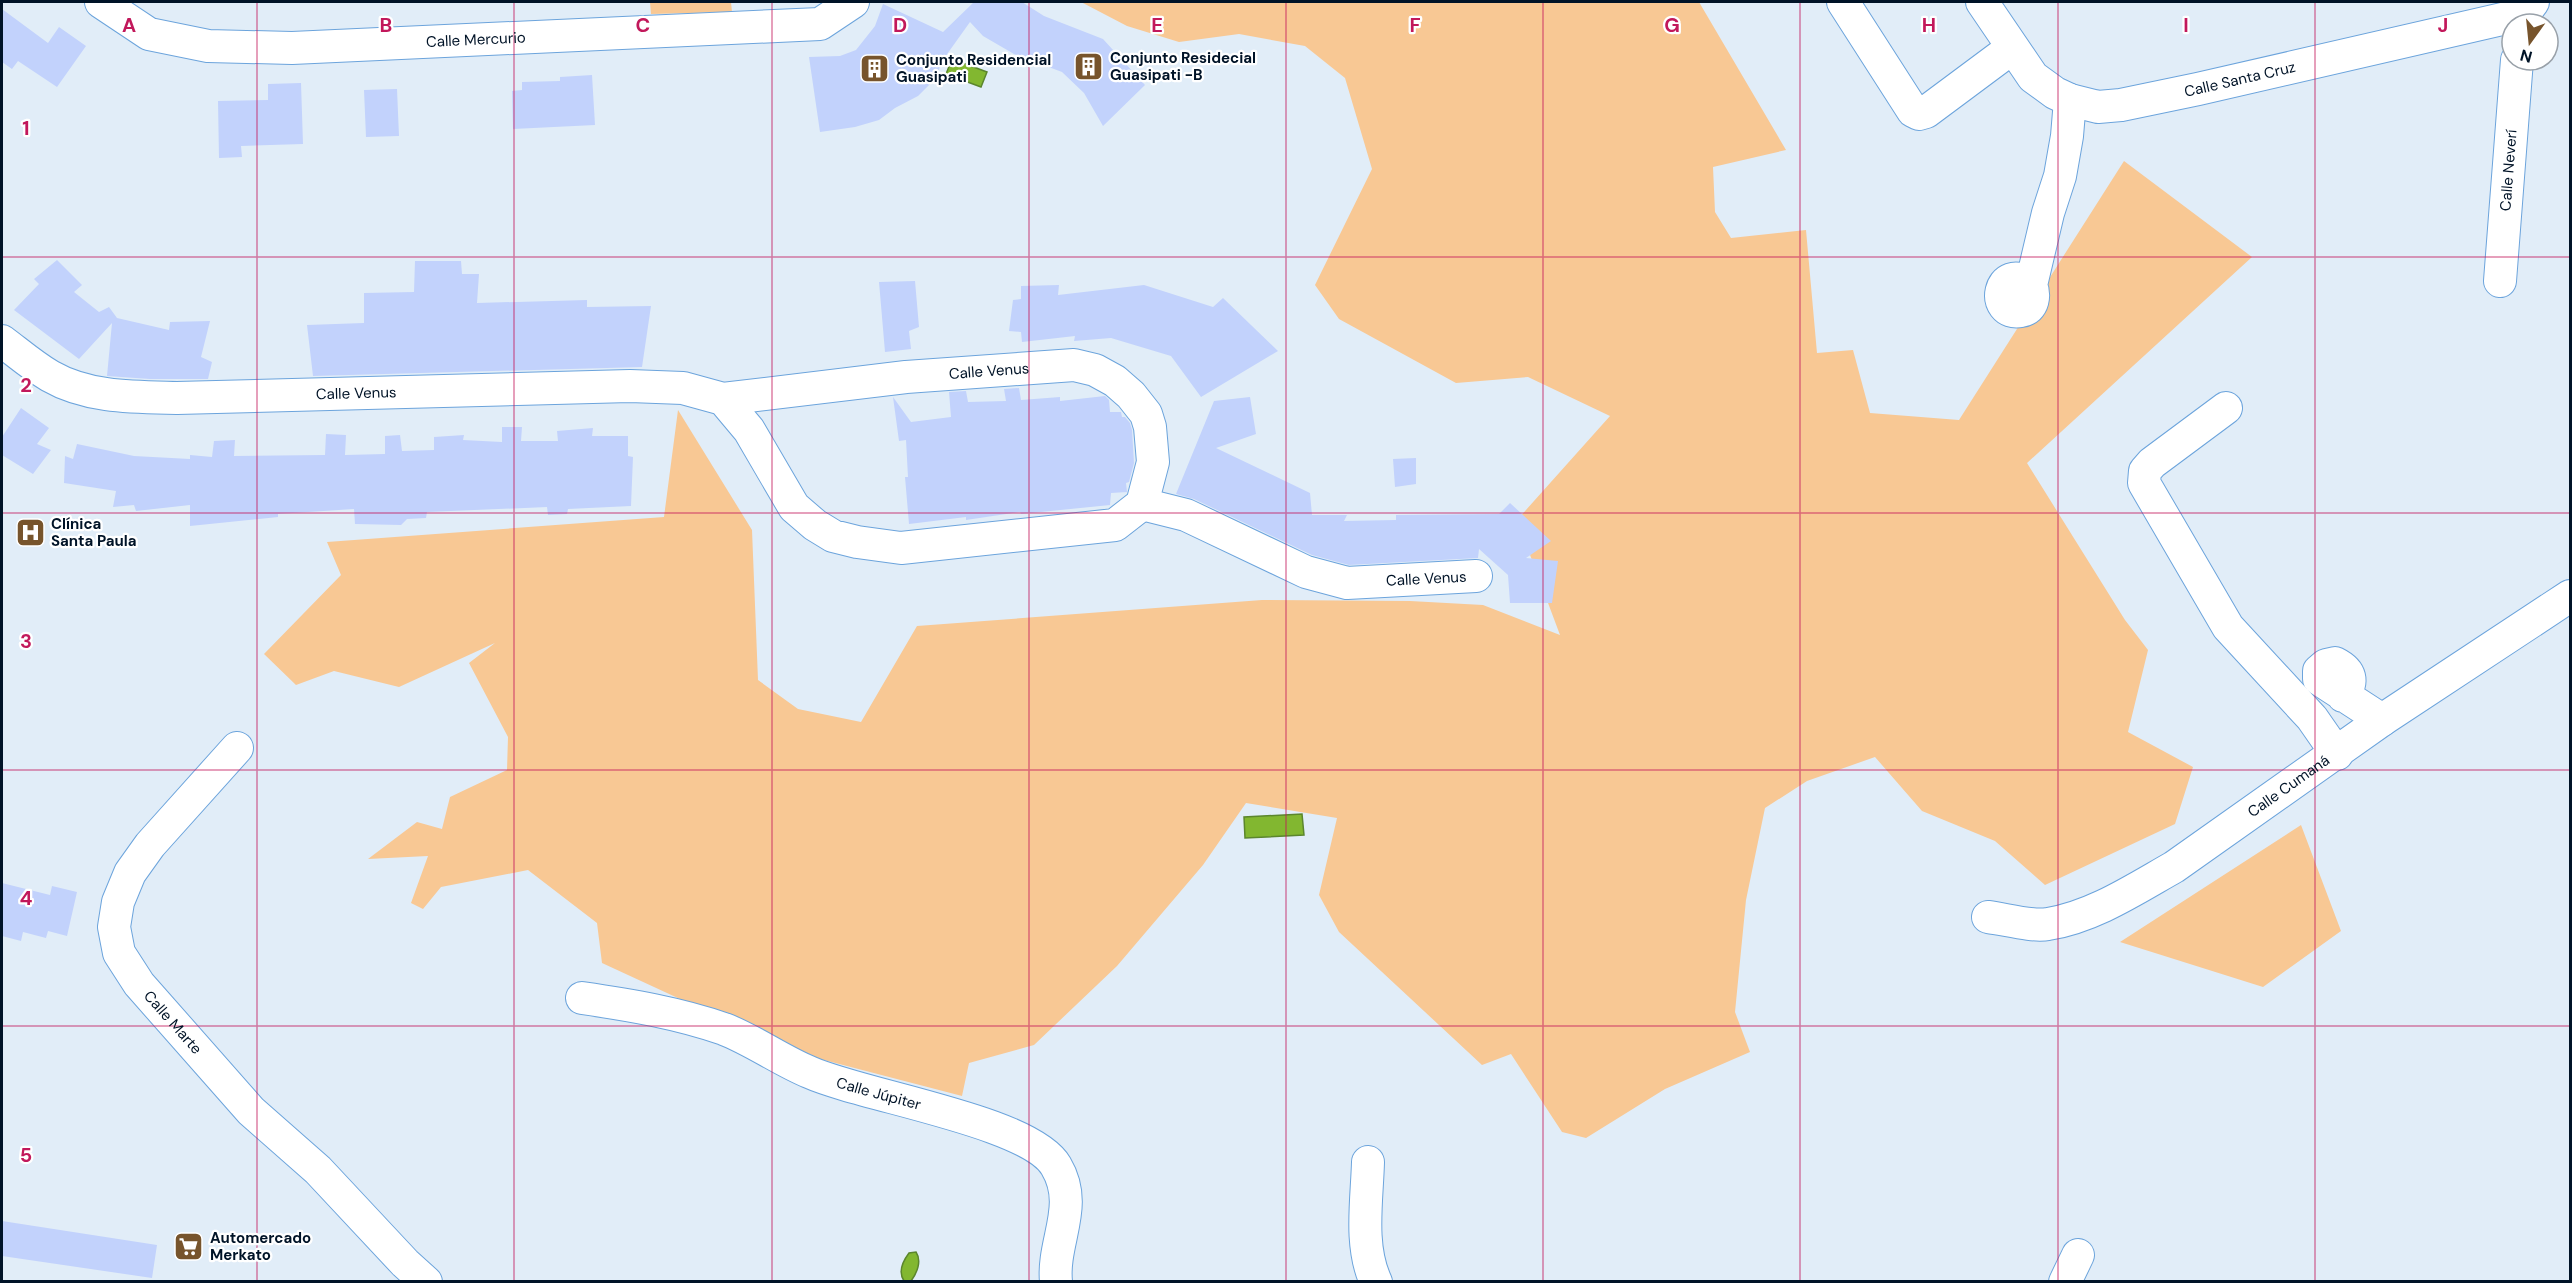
<svg xmlns="http://www.w3.org/2000/svg" width="2572" height="1283" font-family="'DM Sans',sans-serif">
<style>
.green{fill:#f8c894}
.water{fill:#82b730;stroke:#5b862d;stroke-width:1.5}
.building{fill:#c2d2fc}
.lines{fill:none;stroke-linecap:round;stroke-linejoin:round}
.minor-casing{stroke:#6ca4dc;stroke-width:34}
.minor{stroke:#fff;stroke-width:32}
.grid{fill:none;stroke:#c2185b;stroke-width:1.5;stroke-opacity:0.55}
.labels{text-anchor:middle;dominant-baseline:central;stroke-width:4.5;stroke-linejoin:round;paint-order:stroke}
.street-label{font-size:15px;fill:#001327;stroke:#fff}
.poi-label{font-size:15px;font-weight:bold;fill:#001327;stroke:#fff;text-anchor:start}
.grid-label{font-size:20px;text-anchor:middle;font-weight:bold;fill:#c2185b;stroke:#fff;stroke-width:4.5;stroke-linejoin:round;paint-order:stroke}
</style>
<rect width="100%" height="100%" fill="#e1edf8"/>
<path class="green" d="M 650,2 L 731,2 L 732,12 L 651,14 Z
M 1081,2 L 1699,2 L 1786,150 L 1713,167 L 1715,212 L 1731,238 L 1806,230 L 1817,353 L 1853,350 L 1870,413 L 1959,420 L 2124,161 L 2252,257 L 2027,463 L 2125,620 L 2148,650 L 2128,732 L 2193,767 L 2175,824 L 2045,885 L 1995,841 L 1922,811 L 1875,757 L 1807,781 L 1765,808 L 1746,900 L 1735,1012 L 1750,1052 L 1665,1089 L 1586,1138 L 1562,1132 L 1511,1054 L 1482,1065 L 1339,932 L 1319,895 L 1337,818 L 1246,803 L 1203,865 L 1117,966 L 1034,1045 L 969,1063 L 962,1096 L 797,1053 L 602,963 L 597,923 L 528,870 L 441,887 L 423,909 L 411,903 L 428,856 L 368,859 L 417,822 L 442,829 L 450,797 L 507,770 L 508,737 L 469,663 L 495,643 L 399,687 L 334,671 L 296,685 L 264,654 L 341,575 L 327,542 L 664,517 L 678,410 L 752,530 L 758,680 L 798,709 L 861,722 L 917,626 L 1262,600 L 1410,601 L 1483,605 L 1560,635 L 1517,520 L 1610,416 L 1528,377 L 1456,383 L 1339,319 L 1315,285 L 1372,169 L 1345,78 L 1305,46 L 1239,34 L 1179,42 L 1127,26 Z
M 2301,825 L 2341,931 L 2263,987 L 2120,942 Z"/>
<path class="water" d="M 952,59 L 987,72 L 981,87 L 946,74 Z
M 1302,814 L 1304,835 L 1245,838 L 1244,817 Z
M 916,1252 C 922,1261 917,1273 911,1281 L 904,1281 C 898,1272 903,1261 909,1253 Z"/>
<path class="building" d="M 974,2 L 1022,2 L 1044,16 L 1103,39 L 1145,85 L 1103,126 L 1084,93 L 1062,72 L 1014,54 L 983,36 L 970,22 L 945,57 L 933,81 L 918,96 L 895,108 L 879,120 L 855,127 L 820,132 L 809,57 L 840,56 L 856,50 L 875,26 L 883,4 L 943,32 Z
M 2,9 L 48,43 L 59,27 L 86,46 L 57,87 L 18,61 L 12,69 L 2,62 Z
M 592,75 L 595,125 L 513,129 L 512,91 L 522,90 L 522,82 L 560,81 L 560,77 Z
M 301,83 L 303,144 L 241,146 L 242,157 L 219,158 L 218,101 L 268,100 L 268,84 Z
M 397,89 L 399,136 L 366,137 L 364,90 Z
M 57,260 L 82,285 L 74,292 L 99,312 L 109,307 L 117,318 L 169,330 L 170,322 L 210,321 L 201,357 L 212,362 L 208,379 L 150,379 L 107,376 L 112,323 L 79,359 L 14,310 L 39,284 L 34,279 Z
M 415,261 L 461,261 L 462,274 L 479,274 L 477,303 L 587,300 L 587,307 L 651,306 L 642,367 L 313,376 L 307,325 L 364,323 L 364,293 L 414,292 Z
M 915,281 L 919,327 L 909,331 L 911,349 L 885,352 L 879,282 Z
M 1059,285 L 1058,295 L 1144,285 L 1213,307 L 1223,298 L 1278,351 L 1201,397 L 1171,356 L 1111,338 L 1074,341 L 1075,336 L 1022,342 L 1021,332 L 1009,331 L 1013,300 L 1021,299 L 1021,286 Z
M 1019,388 L 1021,400 L 1060,397 L 1060,401 L 1105,396 L 1109,400 L 1110,412 L 1121,412 L 1122,417 L 1125,417 L 1130,423 L 1132,430 L 1134,463 L 1129,482 L 1126,483 L 1127,492 L 1111,493 L 1110,505 L 1021,514 L 1020,512 L 966,520 L 966,517 L 909,524 L 905,477 L 908,477 L 906,440 L 899,441 L 893,397 L 911,422 L 951,417 L 949,392 L 966,391 L 968,402 L 1006,401 L 1004,389 Z
M 1250,397 L 1256,434 L 1216,448 L 1310,493 L 1312,515 L 1347,515 L 1344,521 L 1396,520 L 1396,515 L 1499,514 L 1510,503 L 1551,541 L 1526,558 L 1558,561 L 1552,603 L 1510,603 L 1508,575 L 1479,549 L 1478,558 L 1349,565 L 1312,555 L 1194,499 L 1176,494 L 1214,401 Z
M 21,408 L 49,428 L 37,444 L 51,450 L 33,474 L 2,455 L 2,437 Z
M 502,427 L 522,427 L 521,441 L 558,441 L 557,431 L 593,428 L 592,436 L 628,436 L 628,456 L 633,457 L 631,506 L 568,509 L 567,514 L 548,515 L 547,507 L 427,512 L 426,518 L 407,519 L 401,525 L 355,524 L 354,509 L 278,514 L 278,517 L 190,526 L 190,505 L 136,511 L 134,505 L 113,507 L 116,491 L 64,483 L 65,456 L 73,459 L 77,444 L 134,456 L 190,459 L 190,455 L 212,457 L 214,441 L 235,440 L 234,456 L 325,455 L 326,434 L 346,435 L 345,455 L 385,454 L 385,436 L 400,435 L 402,451 L 434,450 L 434,437 L 464,435 L 463,440 L 502,442 Z
M 1416,458 L 1416,484 L 1395,487 L 1393,459 Z
M 2,883 L 50,895 L 52,886 L 77,892 L 67,936 L 48,931 L 46,938 L 23,932 L 21,941 L 2,936 Z
M 2,1221 L 157,1245 L 152,1278 L 2,1256 Z"/>
<g class="lines">
<defs>
<g id="minor">
<path id="s1" d="M 101,2 L 149,34 L 208,46 L 292,48 L 820,24 L 853,2"/>
<path d="M 1843,2 L 1913,111 L 1919,114 L 1926,112 L 2012,48"/>
<path id="s2" d="M 1982,2 L 2033,77 L 2055,93 L 2070,100 L 2098,107 L 2121,105 L 2198,89 L 2524,14 L 2533,2"/>
<path id="s3" d="M 2500,281 L 2517,60"/>
<path d="M 2031,285 C 1998,260 1989,317 2021,311 C 2034,309 2035,295 2031,285 L 2048,213 L 2060,176 L 2067,136 L 2070,100"/>
<path id="s4" d="M 2,341 C 18,353 33,366 50,376 C 88,398 135,397 177,398 L 630,386 L 683,388 L 723,399 L 906,377 L 1074,365 L 1095,370 L 1115,381 L 1131,395 L 1146,414 L 1150,427 L 1153,462 L 1142,504 L 1115,525 L 901,548 L 857,542 L 833,536 L 815,525 L 794,507 L 749,430 L 723,399"/>
<path d="M 2226,408 L 2152,463 L 2145,471 L 2144,483 L 2228,627 L 2312,718 L 2337,754"/>
<path id="s5" d="M 1142,504 L 1186,515 L 1306,572 L 1347,583 L 1476,576"/>
<path d="M 2343,696 C 2354,681 2351,671 2335,663 L 2326,665 L 2319,671 L 2319,679 L 2382,720"/>
<path id="s6" d="M 237,748 L 150,845 L 130,873 L 118,902 L 114,927 L 119,953 L 139,984 L 251,1111 L 318,1170 L 405,1263 L 426,1282"/>
<path id="s7" d="M 1988,917 C 2005,919 2032,927 2048,924 C 2093,917 2135,889 2174,867 L 2382,720 L 2570,596"/>
<path id="s8" d="M 582,998 C 630,1005 678,1013 724,1029 C 753,1040 780,1060 809,1072 C 862,1096 1030,1121 1056,1166 C 1080,1206 1052,1241 1056,1282"/>
<path d="M 1368,1162 C 1367,1200 1359,1246 1376,1282"/>
<path d="M 2065,1282 L 2078,1255"/>
</g>
</defs>
<use href="#minor" class="minor-casing"/>
<use href="#minor" class="minor"/>
</g>
<path class="grid" d="M 257,2 L 257,1282M 514,2 L 514,1282M 772,2 L 772,1282M 1029,2 L 1029,1282M 1286,2 L 1286,1282M 1543,2 L 1543,1282M 1800,2 L 1800,1282M 2058,2 L 2058,1282M 2315,2 L 2315,1282M 2,257 L 2570,257M 2,513 L 2570,513M 2,770 L 2570,770M 2,1026 L 2570,1026"/>
<defs>
<symbol id="building-square" viewBox="-11 -11 22 22"><rect x="-9" y="-9" width="18" height="18" rx="4" fill="#77542c" stroke="#fff"/><path d="M-4-6H4V6H1V3H-1V6H-4ZM-2.5-4.3h1.7v1.8h-1.7ZM.8-4.3h1.7v1.8H.8ZM-2.5-1h1.7V.8h-1.7ZM.8-1h1.7V.8H.8Z" fill="#fff"/></symbol>
<symbol id="hospital-square" viewBox="-11 -11 22 22"><rect x="-9" y="-9" width="18" height="18" rx="4" fill="#77542c" stroke="#fff"/><path d="M-5-5h3v3.5h4V-5h3V5h-3V1.5h-4V5h-3Z" fill="#fff"/></symbol>
<symbol id="supermarket-square" viewBox="-11 -11 22 22"><rect x="-9" y="-9" width="18" height="18" rx="4" fill="#77542c" stroke="#fff"/><path d="M-6-5.5h2.5l.6 2H6L4.5 2H-2.5L-4.4-4H-6ZM-1.5 3.2a1.3 1.3 0 1 0 .1 0ZM3 3.2a1.3 1.3 0 1 0 .1 0Z" fill="#fff"/></symbol>
</defs>
<g fill-rule="evenodd">
<use href="#building-square" x="1072" y="50" width="33" height="33"/>
<use href="#building-square" x="858" y="52" width="33" height="33"/>
<use href="#hospital-square" x="14" y="516" width="33" height="33"/>
<use href="#supermarket-square" x="172" y="1230" width="33" height="33"/>
</g>
<g class="labels">
<g class="street-label">
<text stroke="none"><textPath href="#s1" startOffset="386">Calle Mercurio</textPath></text>
<text stroke="none"><textPath href="#s2" startOffset="308">Calle Santa Cruz</textPath></text>
<text stroke="none"><textPath href="#s3" startOffset="111">Calle Neverí</textPath></text>
<text stroke="none"><textPath href="#s4" startOffset="1005">Calle Venus</textPath></text>
<text stroke="none"><textPath href="#s4" startOffset="369">Calle Venus</textPath></text>
<text stroke="none"><textPath href="#s5" startOffset="300">Calle Venus</textPath></text>
<text stroke="none"><textPath href="#s7" startOffset="340">Calle Cumaná</textPath></text>
<text stroke="none"><textPath href="#s6" startOffset="336">Calle Marte</textPath></text>
<text stroke="none"><textPath href="#s8" startOffset="314">Calle Júpiter</textPath></text>
</g>
<g class="poi-label">
<text x="1110" y="58">Conjunto Residecial<tspan x="1110" dy="17">Guasipati -B</tspan></text>
<text x="896" y="60">Conjunto Residencial<tspan x="896" dy="17">Guasipati</tspan></text>
<text x="51" y="524">Clínica<tspan x="51" dy="17">Santa Paula</tspan></text>
<text x="210" y="1238">Automercado<tspan x="210" dy="17">Merkato</tspan></text>
</g>
</g>
<g class="grid-label">
<text x="129" y="32">A</text>
<text x="386" y="32">B</text>
<text x="643" y="32">C</text>
<text x="900" y="32">D</text>
<text x="1157" y="32">E</text>
<text x="1415" y="32">F</text>
<text x="1672" y="32">G</text>
<text x="1929" y="32">H</text>
<text x="2186" y="32">I</text>
<text x="2443" y="32">J</text>
<text x="26" y="135">1</text>
<text x="26" y="392">2</text>
<text x="26" y="648">3</text>
<text x="26" y="905">4</text>
<text x="26" y="1162">5</text>
</g>
<rect width="2572" height="1283" fill="none" stroke="#001327" stroke-width="6"/>
<g transform="translate(2530 42) rotate(195)"><circle r="28" fill="#ffffff" stroke="#99a1a9" stroke-width="1.5"/>
<path d="M0-4.5L10 22L0 15L-10 22Z" fill="#77542c"/>
<text y="-9" font-size="16" font-weight="bold" text-anchor="middle" fill="#001327">N</text>
</g>
</svg>
